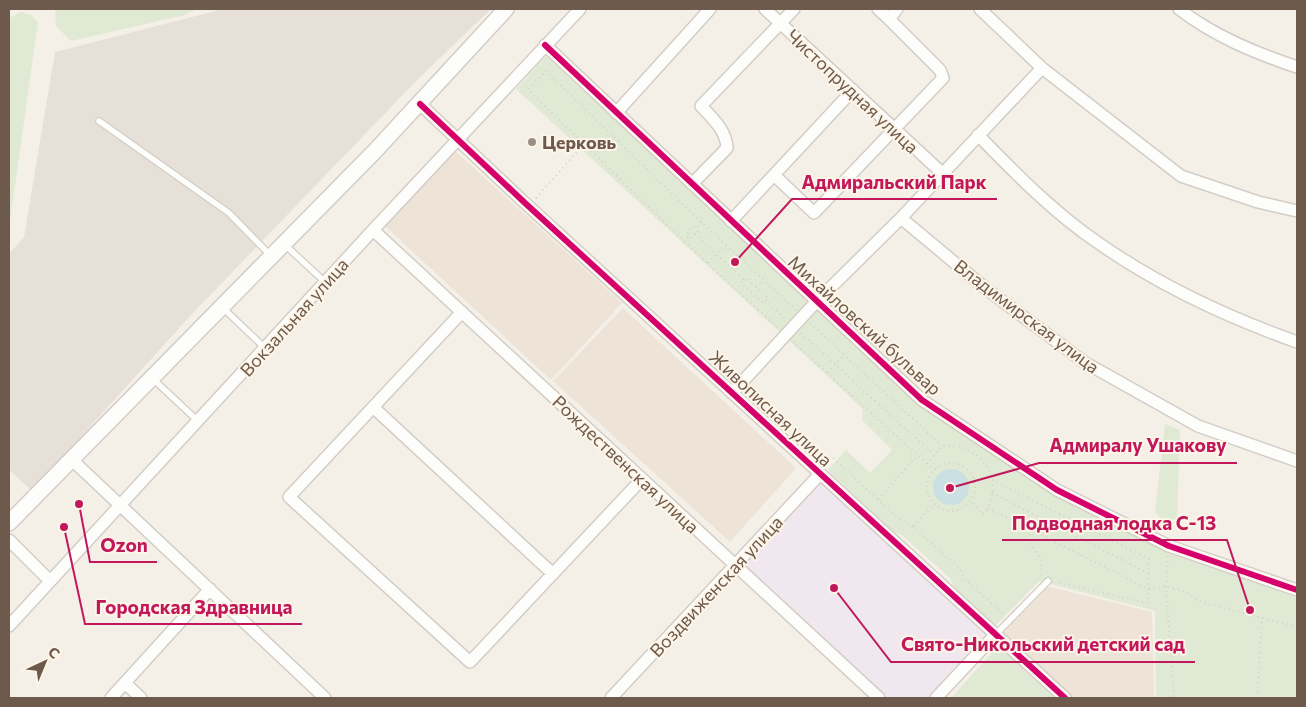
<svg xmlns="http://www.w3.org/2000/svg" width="1306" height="707" font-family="Commissioner,sans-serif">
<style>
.residential{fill:#ede3d6}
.industrial{fill:#e6e0d9}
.education{fill:#f1e7ef}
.green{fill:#e0e9d4}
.water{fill:#cbe0e2}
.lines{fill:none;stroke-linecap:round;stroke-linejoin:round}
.service-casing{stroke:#d3cdc6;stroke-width:8}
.minor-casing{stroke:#d3cdc6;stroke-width:14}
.secondary-casing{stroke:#d3cdc7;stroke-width:18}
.path{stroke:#d6cfca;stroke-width:2;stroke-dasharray:1 4;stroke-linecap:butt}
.service{stroke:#fdfdfc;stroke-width:5.5}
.minor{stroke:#fdfdfc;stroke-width:11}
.secondary{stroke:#fdfdfc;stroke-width:15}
.cycleway-casing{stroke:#fdf5e8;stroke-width:9}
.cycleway{stroke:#d6006c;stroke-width:6}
.poi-dot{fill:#9d8e83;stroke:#fdf5e8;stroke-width:2}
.labels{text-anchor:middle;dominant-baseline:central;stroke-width:4;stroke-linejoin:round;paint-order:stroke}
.street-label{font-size:18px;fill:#6e5a4c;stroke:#fdf5e8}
.poi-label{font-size:18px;font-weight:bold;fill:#6e5a4c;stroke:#fdf5e8;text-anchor:start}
.leader{fill:none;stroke:#c2185b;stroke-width:2}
.callout-dot{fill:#c2185b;stroke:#fdf5e8;stroke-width:2}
.callout-label{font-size:19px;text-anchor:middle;font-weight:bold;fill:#c2185b;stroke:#fdf5e8;stroke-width:4;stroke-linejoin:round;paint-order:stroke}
</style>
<rect width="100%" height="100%" fill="#f4f0e8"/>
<path class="residential" d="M 453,149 L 622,303 L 551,380 L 384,225 Z
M 623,308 L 796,468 L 730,542 L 553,381 Z
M 1046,586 L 1152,612 L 1154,698 L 1072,698 L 1003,633 Z"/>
<path class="industrial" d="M 223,9 L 491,9 L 419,78 L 191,315 L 32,491 L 9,470 L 9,254 L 24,237 L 55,52 Z"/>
<path class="education" d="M 820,482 L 986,634 L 929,698 L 889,698 L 743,564 Z"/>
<path class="green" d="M 55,9 L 196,9 L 185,15 L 71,41 L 56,26 Z
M 21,12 L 31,15 L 38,22 L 9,228 L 9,18 Z
M 546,56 L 916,402 L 1154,542 L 1297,598 L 1297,698 L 1156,698 L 1155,611 L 1039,581 L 996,625 L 993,624 L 956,590 L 950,578 L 903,536 L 891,530 L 828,470 L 846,450 L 870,473 L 892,450 L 862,420 L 863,409 L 516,89 Z
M 1165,424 L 1180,430 L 1177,520 L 1161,518 L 1155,512 Z
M 998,646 L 1054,698 L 951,698 Z"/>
<path class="water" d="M933 487a18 18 0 1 1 36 0a18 18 0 1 1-36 0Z"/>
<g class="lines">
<defs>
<path id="service" d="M 99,121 L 229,213 L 271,256
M 285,245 L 325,282
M 223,308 L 265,348
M 153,379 L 198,421
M 995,635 L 1048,581"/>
<path id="minor" d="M 765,9 L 942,173
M 878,9 L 889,19 L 897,9
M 1179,9 C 1214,36 1255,53 1297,67
M 545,45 L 922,400 L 1057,490 L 1169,546 L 1297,590
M 1042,68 L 1181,176 L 1258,202 L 1297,211
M 420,104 L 525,203 L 1065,698
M 616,113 L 710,9
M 978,135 C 1015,173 1053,212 1097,242 C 1158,285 1227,317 1297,342
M 774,175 L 814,213 L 943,78 L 940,70 L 889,19
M 692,184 L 727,148 C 726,130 713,119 701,106 L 794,9
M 901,218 L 985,288 L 1084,362 L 1198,426 L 1297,461
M 731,221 L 853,90
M 373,230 L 879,698
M 462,312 L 289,497 L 470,662 L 642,479
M 732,393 L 816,302 L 901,218 L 1042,68 L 980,9
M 373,407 L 553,574
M 71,459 L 325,698
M 9,540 L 50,581
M 9,626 L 373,230 L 580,9
M 125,683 L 141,698
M 111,698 L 210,589
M 611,698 L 820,474
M 936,698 L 995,635"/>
<path id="secondary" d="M 9,523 L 375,151 L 506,9"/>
</defs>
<use href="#service" class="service-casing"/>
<use href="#minor" class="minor-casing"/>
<use href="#secondary" class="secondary-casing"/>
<path class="path" d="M 536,198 L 584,144
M 701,222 L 697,227 L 698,232 L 695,234 L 744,280 L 741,283 L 763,303 L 765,300 L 787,320
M 695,234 L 689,239 L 686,236 L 692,227 L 697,227
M 708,263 L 726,245
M 744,280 L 746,278 L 767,297 L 765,299
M 756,287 L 763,280
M 810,323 L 942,446
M 777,327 L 708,264 L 528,90 L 546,71 L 701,222 L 796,310
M 801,333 L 934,455
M 793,342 L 934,470
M 828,373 L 844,355
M 833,458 L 898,518 L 913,527 L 958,567 L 966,580 L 1004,615
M927 487a24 24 0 1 1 48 0a24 24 0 1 1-48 0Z
M 927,464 L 942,446 C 980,441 1009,482 983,514 L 971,501
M 992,480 L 1149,559 L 1148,603 L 1055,582
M 992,493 L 1148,573
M 878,499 L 918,455
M 988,508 L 1148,589 L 1166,586 L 1186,592 L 1201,602 L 1297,627
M 914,526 L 934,504
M 1030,529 L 1028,541 L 1042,561 L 1041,576
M 1168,556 L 1166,586 L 1174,698
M 1257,698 L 1262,618"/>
<use href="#service" class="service"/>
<use href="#minor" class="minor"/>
<use href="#secondary" class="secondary"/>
<defs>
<path id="cycleway" d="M 545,45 L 922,400 L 1057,490 L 1169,546 L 1297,590
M 420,104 L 525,203 L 1065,698"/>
</defs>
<use href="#cycleway" class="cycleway-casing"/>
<use href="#cycleway" class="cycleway"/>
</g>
<circle class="poi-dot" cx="532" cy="142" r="5"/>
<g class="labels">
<g class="street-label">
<text transform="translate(853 91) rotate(43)">Чистопрудная улица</text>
<text transform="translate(1027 316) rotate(37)">Владимирская улица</text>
<text transform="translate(294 317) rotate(-48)">Вокзальная улица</text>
<text transform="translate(865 325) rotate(42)">Михайловский бульвар</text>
<text transform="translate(771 408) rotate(43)">Живописная улица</text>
<text transform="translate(626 464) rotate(43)">Рождественская улица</text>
<text transform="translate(716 586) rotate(-47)">Воздвиженская улица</text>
</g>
<g class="poi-label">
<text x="542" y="142">Церковь</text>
</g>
</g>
<path class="leader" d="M735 262L792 199H997M950 488L1039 463H1237M1250 610L1227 540H1002M79 504L90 562H157M64 527L85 624H302M834 588L891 662H1195"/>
<g class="callout-dot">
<circle cx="735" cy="262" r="5"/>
<circle cx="950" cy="488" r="5"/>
<circle cx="1250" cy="610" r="5"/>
<circle cx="79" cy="504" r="5"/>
<circle cx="64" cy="527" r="5"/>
<circle cx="834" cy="588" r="5"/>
</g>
<g class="callout-label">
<text x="894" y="189">Адмиральский Парк</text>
<text x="1138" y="452">Адмиралу Ушакову</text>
<text x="1114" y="530">Подводная лодка С-13</text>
<text x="124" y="552">Ozon</text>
<text x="194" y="614">Городская Здравница</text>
<text x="1043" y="651">Свято-Никольский детский сад</text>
</g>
<rect width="1306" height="707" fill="none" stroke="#6e5a4c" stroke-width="20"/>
<g transform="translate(45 662) rotate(44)" stroke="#fdf5e8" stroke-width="4" paint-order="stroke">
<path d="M0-4L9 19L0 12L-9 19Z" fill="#6e5a4c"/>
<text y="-8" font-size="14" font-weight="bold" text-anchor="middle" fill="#6e5a4c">С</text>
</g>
</svg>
